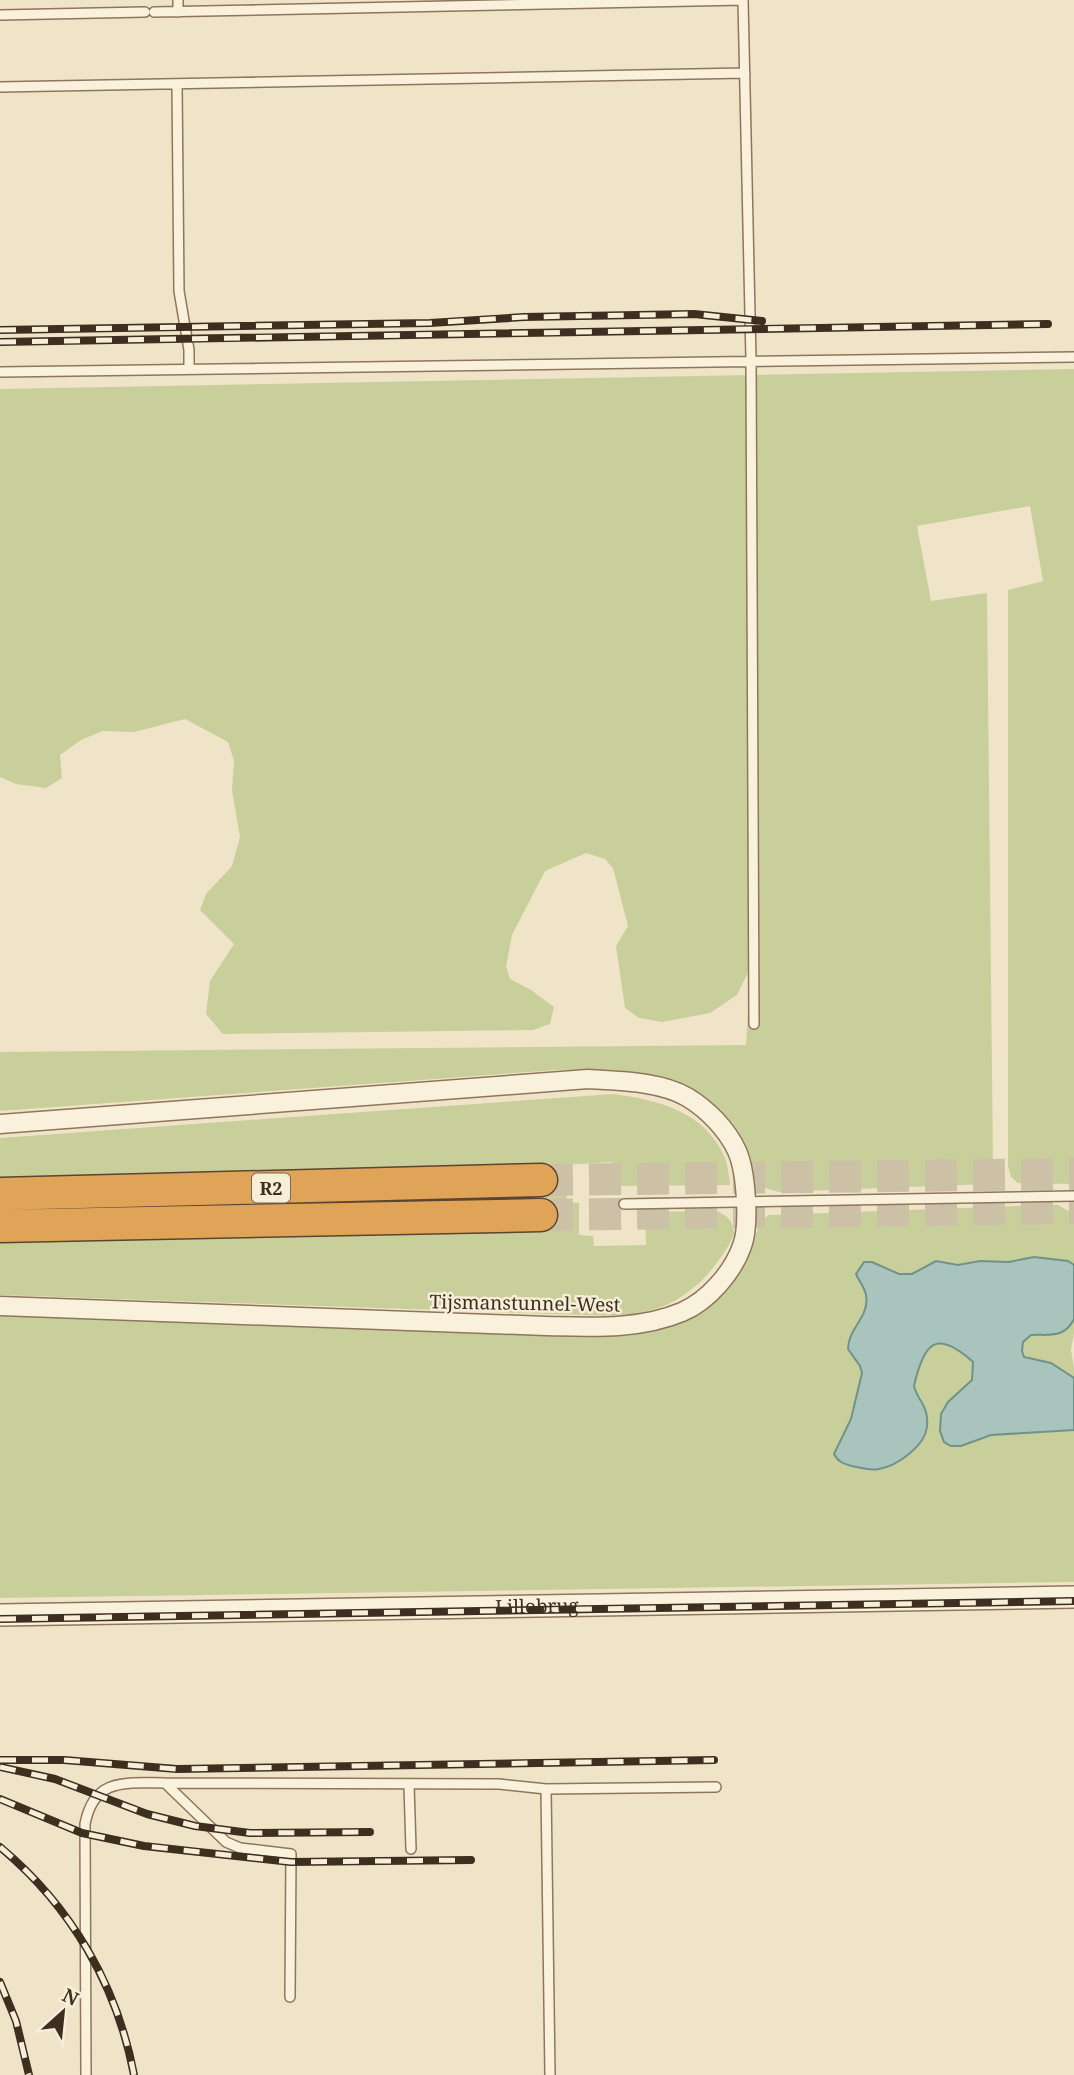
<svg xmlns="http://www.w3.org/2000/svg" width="1074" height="2075" font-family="'Noto Serif',serif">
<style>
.green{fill:#c9cf9b}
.water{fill:#a9c4bc;stroke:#6f938a;stroke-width:2}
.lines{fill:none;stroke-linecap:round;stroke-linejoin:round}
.motorway-tunnel{stroke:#ccc0a6;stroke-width:32;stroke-dasharray:32 16;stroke-linecap:butt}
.service-casing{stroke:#8d765c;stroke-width:12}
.minor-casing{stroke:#8d765c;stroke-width:21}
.tertiary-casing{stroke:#8d765c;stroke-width:24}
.motorway-casing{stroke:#5b4430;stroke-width:35}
.service{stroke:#faf1dc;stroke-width:9}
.minor{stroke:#faf1dc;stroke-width:18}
.tertiary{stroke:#faf1dc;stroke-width:21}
.motorway{stroke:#e0a458;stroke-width:32}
.rail-casing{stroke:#3d2e20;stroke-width:8}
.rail{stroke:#f7eed8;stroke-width:5;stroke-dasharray:16;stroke-linecap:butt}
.labels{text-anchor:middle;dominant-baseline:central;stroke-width:5;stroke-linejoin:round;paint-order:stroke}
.shield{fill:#f7eed8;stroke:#756857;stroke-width:2}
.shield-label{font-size:18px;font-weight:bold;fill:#3d2e20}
.street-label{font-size:19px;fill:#3d2e20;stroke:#f7eed8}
</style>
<rect width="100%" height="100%" fill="#f0e4c8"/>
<path class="green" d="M 1074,369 L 1074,1184 L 1018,1183 L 1011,1177 L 1008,1166 L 1008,590 L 1043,581 L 1030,506 L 917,526 L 931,601 L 987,593 L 993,1168 L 988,1184 L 779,1192 C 773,1190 763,1189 759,1184 C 757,1181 756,1173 754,1169 C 748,1151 741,1131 727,1117 C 679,1068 621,1068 557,1070 L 0,1111 L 0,1052 L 746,1045 L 751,966 L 737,995 L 710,1013 L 662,1022 L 639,1018 L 625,1008 L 616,946 L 628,926 L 613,868 L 605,859 L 586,853 L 545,871 L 512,935 L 506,967 L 510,979 L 531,990 L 554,1007 L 550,1024 L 533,1030 L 223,1034 L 206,1014 L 210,981 L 234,944 L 200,910 L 206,894 L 232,866 L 240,837 L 232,791 L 234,761 L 228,742 L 185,719 L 134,732 L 103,731 L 81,740 L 60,755 L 62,778 L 46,788 L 16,784 L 0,777 L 0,389 Z
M 613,1094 C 658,1100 705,1111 725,1158 C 728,1166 729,1176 730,1185 L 613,1186 L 612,1162 L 565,1165 L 567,1202 L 579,1203 L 579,1235 L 593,1236 L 594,1246 L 646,1245 L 645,1212 L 717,1211 C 728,1216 734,1222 734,1235 C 717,1270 687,1302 648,1311 C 618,1319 582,1314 551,1314 L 0,1295 L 0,1240 L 547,1224 L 544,1174 L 0,1181 L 0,1138 Z
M 1046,1205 L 1058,1205 L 1074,1214 L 1074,1333 L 1071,1350 L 1074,1368 L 1074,1582 L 0,1598 L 0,1315 L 473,1333 L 636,1334 L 669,1328 L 712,1305 L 734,1281 L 746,1260 L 761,1221 L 769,1215 Z"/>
<path class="water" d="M 1034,1257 L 1068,1261 L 1074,1265 L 1074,1319 C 1064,1339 1049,1334 1031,1335 L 1023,1342 L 1022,1351 L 1024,1357 L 1051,1363 L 1074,1378 L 1074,1430 L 991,1435 L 961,1446 L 951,1446 L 944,1442 L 940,1431 L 941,1414 L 948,1402 L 972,1380 L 973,1362 C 936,1329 924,1342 914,1386 C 918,1402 929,1405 927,1427 C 925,1446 897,1466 879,1469 C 870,1471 861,1468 852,1466 C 844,1464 838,1462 834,1454 L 851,1419 L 862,1373 L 860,1366 L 848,1349 C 848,1328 870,1317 866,1295 C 865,1288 859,1281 856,1274 L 864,1262 L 872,1262 L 899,1274 L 912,1274 L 936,1261 L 958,1265 L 980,1261 L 1009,1262 Z"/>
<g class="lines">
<path class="motorway-tunnel" d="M 541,1180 L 1074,1174
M 541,1215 L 1074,1208"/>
<defs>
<path id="service" d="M 178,0 L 178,12
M 743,0 L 751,360 L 754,1024
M 154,12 L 743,0
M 0,15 L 145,12
M 177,84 L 179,291 L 189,350 L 189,369
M 0,87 L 745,73
M 0,372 L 1074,357
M 624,1204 L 1074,1196
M 165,1783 L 226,1842 L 240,1848 L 291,1854 L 290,1997
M 409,1785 L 411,1849
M 546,1789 L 550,2075
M 86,2075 L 85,1824 C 94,1777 126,1783 165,1783 L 499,1784 L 546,1789 L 716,1787"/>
<path id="minor" d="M 0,1124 L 588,1079 C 618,1081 660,1081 687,1097 C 707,1109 727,1129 737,1151 C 746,1171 750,1225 742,1246 C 733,1272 708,1301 682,1312 C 639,1330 592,1327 546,1326 L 0,1306"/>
<g id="tertiary">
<path id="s1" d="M 0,1615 L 1074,1597"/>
</g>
<path id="motorway" d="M 0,1194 L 541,1180
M 0,1226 L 541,1215"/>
</defs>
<use href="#service" class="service-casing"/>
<use href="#minor" class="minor-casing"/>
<use href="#tertiary" class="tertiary-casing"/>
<use href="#motorway" class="motorway-casing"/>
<use href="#service" class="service"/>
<use href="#minor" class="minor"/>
<use href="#tertiary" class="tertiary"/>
<use href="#motorway" class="motorway"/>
<defs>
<path id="rail" d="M 0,330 L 430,323 L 524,317 L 694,314 L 762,321
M 0,342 L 1048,324
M 0,1619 L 1074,1601
M 0,1760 L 64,1760 L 177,1769 L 714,1760
M 0,1767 L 55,1779 L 147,1814 L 195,1826 L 250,1833 L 370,1832
M 0,1799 L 82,1833 L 144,1846 L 291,1862 L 471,1860
M 0,1847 C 71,1906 117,1985 134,2075
M 0,1982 L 16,2021 L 29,2075"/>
</defs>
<use href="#rail" class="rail-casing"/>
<use href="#rail" class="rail"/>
</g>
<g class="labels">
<rect class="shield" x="252" y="1173.5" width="38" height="29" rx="5"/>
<g class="shield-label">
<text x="271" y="1188">R2</text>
</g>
<g class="street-label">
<text transform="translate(525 1303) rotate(1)">Tijsmanstunnel-West</text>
<text stroke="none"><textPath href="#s1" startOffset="537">Lillobrug</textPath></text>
</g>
</g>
<g transform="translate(63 2012) rotate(27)" stroke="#f7eed8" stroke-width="5" paint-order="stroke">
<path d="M0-5L12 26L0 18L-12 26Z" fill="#3d2e20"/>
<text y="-10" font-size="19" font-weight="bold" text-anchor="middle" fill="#3d2e20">N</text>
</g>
</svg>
